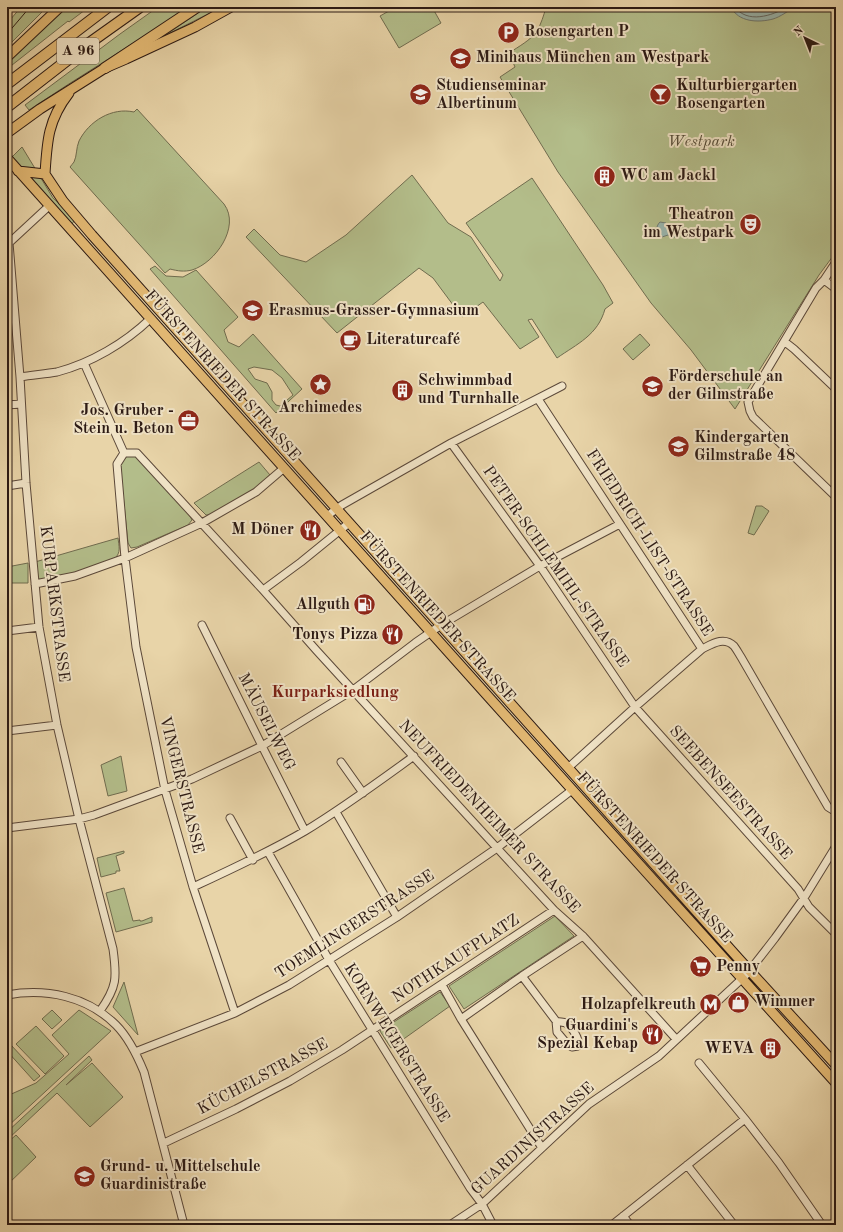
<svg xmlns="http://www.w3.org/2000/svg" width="843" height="1232" font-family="'Old Standard TT',serif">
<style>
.green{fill:#b3bd8a;stroke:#706c4f;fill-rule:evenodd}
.water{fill:#99b7b0;stroke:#6d7872}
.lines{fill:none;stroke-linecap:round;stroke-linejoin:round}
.shore{stroke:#626862;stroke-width:1}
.minor-casing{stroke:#5b4839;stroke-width:9}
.major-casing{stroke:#2c1a14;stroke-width:11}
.highway-casing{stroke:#2c1a14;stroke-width:12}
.minor{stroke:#f0e3c6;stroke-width:7}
.major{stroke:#e4ba74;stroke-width:9}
.highway{stroke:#e4ba74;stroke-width:10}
.tram{stroke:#2c1a14;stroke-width:1}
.labels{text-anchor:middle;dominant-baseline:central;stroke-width:4;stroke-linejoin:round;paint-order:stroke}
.shield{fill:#f0e3c6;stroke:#675649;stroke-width:1}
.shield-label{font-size:15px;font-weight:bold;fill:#2c1a14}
.poi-label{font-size:16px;font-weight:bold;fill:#2c1a14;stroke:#f0e3c6;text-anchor:start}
.park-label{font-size:16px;font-style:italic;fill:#544b37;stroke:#f0e3c6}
.street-label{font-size:16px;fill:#2c1a14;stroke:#f0e3c6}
.neighbourhood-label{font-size:17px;font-weight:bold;fill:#7a1f14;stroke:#f0e3c6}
</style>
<rect width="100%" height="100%" fill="#e8d4a8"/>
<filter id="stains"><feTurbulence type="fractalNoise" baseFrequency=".005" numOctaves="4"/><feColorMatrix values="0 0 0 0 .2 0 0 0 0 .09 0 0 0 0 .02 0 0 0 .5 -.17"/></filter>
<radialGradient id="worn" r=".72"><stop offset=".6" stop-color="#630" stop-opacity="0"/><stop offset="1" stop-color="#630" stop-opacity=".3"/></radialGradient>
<path class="green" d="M 21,7 L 47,7 L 7,47 L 7,26 L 11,21 L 10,20 Z
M 65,7 L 89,7 L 69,22 L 68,21 L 7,69 L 7,62 Z
M 158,7 L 188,7 C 136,43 81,75 29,110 L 25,105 L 120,34 Z
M 207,7 L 222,7 L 164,36 Z
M 396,7 L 432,7 L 441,23 L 399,48 L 380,16 Z
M 546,7 L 836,7 L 836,252 L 819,275 L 735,409 L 691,350 L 651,303 L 558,172 L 500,77 L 515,67 L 509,53 C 518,47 531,40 537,31 C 541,24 544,15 546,7 Z
M 137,109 L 224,204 C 241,227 215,263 192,270 C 184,272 178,271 170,269 L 165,273 L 70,167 C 71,165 73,164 74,162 C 77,156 76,148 79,141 C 89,121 112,107 134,112 Z
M 22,147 L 53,198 L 66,210 L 74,221 L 72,224 L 12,157 Z
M 412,175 L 448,223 L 471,237 L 500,281 L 503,275 L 466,223 L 532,178 L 603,285 L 613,303 L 605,309 C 598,335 577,344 557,358 L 532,319 L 528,320 L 539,337 L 520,349 L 483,302 L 462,317 L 433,278 L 419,268 L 337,333 L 246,237 L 254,229 L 280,255 L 306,262 L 346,235 Z
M 155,266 L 166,276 L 183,277 L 196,270 L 238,317 L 224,330 L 228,342 L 239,347 L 253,334 L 302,389 L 276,413 L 150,269 ZM 254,367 L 272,370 L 282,378 L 293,395 L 280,406 L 276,405 L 272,400 L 272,392 L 267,383 L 255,379 L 248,369 Z
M 640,334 L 650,345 L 633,360 L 623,349 Z
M 127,456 L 136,456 L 190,516 L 192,520 L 188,525 L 137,547 L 131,548 L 128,543 L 120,465 Z
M 259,462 L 270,475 L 270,478 L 254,490 L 210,515 L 206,515 L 194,503 Z
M 756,506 L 762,506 L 769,511 L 754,535 L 748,533 Z
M 118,538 C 119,546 121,553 115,558 L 75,573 L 40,581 L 37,579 L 35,562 Z
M 28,563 L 28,583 L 7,583 L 7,567 Z
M 121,756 L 127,791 L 108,796 L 101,765 Z
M 124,851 L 124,853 L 116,856 L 120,871 L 116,871 L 116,873 L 101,877 L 97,858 Z
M 124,888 L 133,921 L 140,920 L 140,921 L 142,921 L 152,917 L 152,922 L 116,932 L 106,893 Z
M 555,916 L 574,936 L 464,1009 L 449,986 Z
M 124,982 L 138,1035 L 113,1007 Z
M 440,992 L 450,1006 L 391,1048 L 380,1031 Z
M 52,1010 L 62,1020 L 52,1029 L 42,1019 Z
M 79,1010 L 111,1031 L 7,1127 L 7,1096 L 36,1083 L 69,1054 L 52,1035 Z
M 36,1026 L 64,1056 L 45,1074 L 16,1044 Z
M 10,1044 L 40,1076 L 34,1081 L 7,1051 L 7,1047 Z
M 89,1056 L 92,1060 L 66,1085 L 92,1063 L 123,1097 L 90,1127 L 57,1093 L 7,1140 L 7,1132 Z
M 16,1135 L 36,1157 L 7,1185 L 7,1143 Z"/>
<path class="water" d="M 731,7 L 795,7 C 788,11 780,17 773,19 C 758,23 738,22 731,7 Z
M 660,222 L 666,223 L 669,230 L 677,232 L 679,236 L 677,238 L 668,235 L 662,237 C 656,233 655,227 660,222 Z"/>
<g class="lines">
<path class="shore" d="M 735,7 C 747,24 772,16 787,7"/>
<defs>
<path id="minor" d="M 9,243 L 20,377 L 26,483 L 39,627 L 57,725 L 79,819 L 113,949 C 117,978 117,987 100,1011
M 9,243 L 49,206
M 836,262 L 824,280 L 816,288 L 748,402 L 750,411 L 753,417 L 836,497
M 824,280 L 836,289
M 785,342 L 794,349 L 836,389
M 84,363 L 124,453
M 20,377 C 32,375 45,374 57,372 C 91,363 125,343 150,319
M 538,399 L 702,649
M 7,405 L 21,404
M 451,443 L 540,566 L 635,707 L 798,889 L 809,907 L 836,934
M 124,453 L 137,453 L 263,590 L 317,651 L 497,848 L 554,910 L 583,936 L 676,1039
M 124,453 L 117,464 L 125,558 L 136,647 L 165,790 L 193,887 L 235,1013
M 7,486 L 26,483
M 327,516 L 342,505 L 451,443 L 562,386
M 35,584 L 75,576 L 125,558 L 202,523 L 256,492 L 284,468
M 263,590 L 301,562 L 349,523
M 202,625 L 262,746 L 305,831
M 7,631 L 39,627
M 7,731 L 57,725
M 341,762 L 363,793
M 568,768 L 635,707 L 702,649 C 712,644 724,636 734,646 C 737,650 739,654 741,657 L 828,807 L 836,812
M 336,812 L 397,917
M 230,818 L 253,860
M 7,828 L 79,819 L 94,815 L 192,779 L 262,746 L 353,690 L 415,643 L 441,625 L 540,566 L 620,524
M 268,852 L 329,960 L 470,1188 L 482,1204 L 493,1225
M 193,887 C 232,869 269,852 305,831 C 343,808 378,782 414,756
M 522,976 L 556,1021 L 557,1032 L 567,1044 L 572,1047 L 578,1046 C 580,1039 572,1027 566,1023 C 563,1022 559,1022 556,1021
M 442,985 L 461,1019 L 542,1148
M 7,995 C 46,988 87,996 116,1025 C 129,1038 137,1055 144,1072 L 184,1225
M 461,1019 L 522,976 L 583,936
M 135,1052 L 235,1013 L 289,985 L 397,917 L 497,848 L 572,790
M 699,1063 L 745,1119 L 779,1163 L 822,1225
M 164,1143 L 236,1109 L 290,1081 L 342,1050 L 554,910
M 687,1165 L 734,1225
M 623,1216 L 630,1225
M 450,1225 L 482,1204 L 589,1104 L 659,1056 L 747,974 L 775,938 L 804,898 L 836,846
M 612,1225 L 745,1119"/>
<path id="major" d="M 7,57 L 60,7
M 7,133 L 40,109 L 105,68 L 126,59 L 195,27 L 231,7
M 7,158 L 486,694 L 836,1083
M 18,171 L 45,174 L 63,201 L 92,235 L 739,959 L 836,1065
M 45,174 C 47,141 48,120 69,93"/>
<path id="highway" d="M 105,68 L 197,7
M 7,84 L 108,7
M 7,107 L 88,44 L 140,7"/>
</defs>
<use href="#minor" class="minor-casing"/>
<use href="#major" class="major-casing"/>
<use href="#highway" class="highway-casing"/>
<use href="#minor" class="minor"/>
<use href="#major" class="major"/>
<use href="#highway" class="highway"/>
<path class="tram" d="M 7,34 L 30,7"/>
</g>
<defs>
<symbol id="parking-disc" viewBox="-11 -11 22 22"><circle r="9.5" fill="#8f2418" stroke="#f0e3c6"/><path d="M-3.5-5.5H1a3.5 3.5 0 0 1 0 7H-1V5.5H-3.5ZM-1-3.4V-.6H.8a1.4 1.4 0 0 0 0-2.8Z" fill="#fff"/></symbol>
<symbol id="school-disc" viewBox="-11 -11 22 22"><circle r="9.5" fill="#8f2418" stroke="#f0e3c6"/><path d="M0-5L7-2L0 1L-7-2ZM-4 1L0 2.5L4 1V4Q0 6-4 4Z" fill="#fff"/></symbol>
<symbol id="bar-disc" viewBox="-11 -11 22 22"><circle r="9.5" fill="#8f2418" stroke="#f0e3c6"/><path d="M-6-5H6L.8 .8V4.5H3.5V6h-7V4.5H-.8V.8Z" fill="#fff"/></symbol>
<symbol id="building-disc" viewBox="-11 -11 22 22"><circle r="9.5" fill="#8f2418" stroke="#f0e3c6"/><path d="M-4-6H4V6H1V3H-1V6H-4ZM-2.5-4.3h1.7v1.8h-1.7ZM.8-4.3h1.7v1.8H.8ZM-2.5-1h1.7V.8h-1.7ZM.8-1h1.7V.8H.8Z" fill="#fff"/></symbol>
<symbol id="theatre-disc" viewBox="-11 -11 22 22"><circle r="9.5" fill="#8f2418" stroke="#f0e3c6"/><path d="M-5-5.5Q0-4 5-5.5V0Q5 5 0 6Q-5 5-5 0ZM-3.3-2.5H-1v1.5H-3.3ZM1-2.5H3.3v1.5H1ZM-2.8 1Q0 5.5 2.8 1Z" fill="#fff"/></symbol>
<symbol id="cafe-disc" viewBox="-11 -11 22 22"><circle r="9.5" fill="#8f2418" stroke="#f0e3c6"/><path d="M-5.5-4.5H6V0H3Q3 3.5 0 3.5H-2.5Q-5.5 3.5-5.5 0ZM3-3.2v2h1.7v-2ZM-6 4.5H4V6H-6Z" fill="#fff"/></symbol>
<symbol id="sight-disc" viewBox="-11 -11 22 22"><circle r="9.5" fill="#8f2418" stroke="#f0e3c6"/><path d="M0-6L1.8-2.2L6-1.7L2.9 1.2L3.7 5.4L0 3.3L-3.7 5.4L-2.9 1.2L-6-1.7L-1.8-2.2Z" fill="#fff"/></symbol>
<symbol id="office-disc" viewBox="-11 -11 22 22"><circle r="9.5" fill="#8f2418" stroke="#f0e3c6"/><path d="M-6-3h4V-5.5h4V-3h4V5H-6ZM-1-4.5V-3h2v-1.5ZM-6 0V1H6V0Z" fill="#fff"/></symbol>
<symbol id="restaurant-disc" viewBox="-11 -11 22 22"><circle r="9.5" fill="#8f2418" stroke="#f0e3c6"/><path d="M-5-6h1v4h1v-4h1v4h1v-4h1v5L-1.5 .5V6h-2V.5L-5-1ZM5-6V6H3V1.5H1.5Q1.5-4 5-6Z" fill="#fff"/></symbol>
<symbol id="fuel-disc" viewBox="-11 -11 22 22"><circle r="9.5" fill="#8f2418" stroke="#f0e3c6"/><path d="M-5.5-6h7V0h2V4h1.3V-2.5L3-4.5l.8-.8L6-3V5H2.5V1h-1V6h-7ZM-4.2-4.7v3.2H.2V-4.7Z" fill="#fff"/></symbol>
<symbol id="supermarket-disc" viewBox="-11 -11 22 22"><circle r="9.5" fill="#8f2418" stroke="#f0e3c6"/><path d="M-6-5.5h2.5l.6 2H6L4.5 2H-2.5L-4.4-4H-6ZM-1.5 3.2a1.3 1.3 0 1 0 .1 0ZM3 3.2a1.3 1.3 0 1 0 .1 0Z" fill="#fff"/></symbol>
<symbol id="shop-disc" viewBox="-11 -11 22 22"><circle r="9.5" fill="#8f2418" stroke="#f0e3c6"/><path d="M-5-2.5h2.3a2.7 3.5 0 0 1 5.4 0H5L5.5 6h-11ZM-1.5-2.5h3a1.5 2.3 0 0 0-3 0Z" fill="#fff"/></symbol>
<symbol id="metro-disc" viewBox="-11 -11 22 22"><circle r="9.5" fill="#8f2418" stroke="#f0e3c6"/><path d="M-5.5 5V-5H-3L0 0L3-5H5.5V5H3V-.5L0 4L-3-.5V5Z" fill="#fff"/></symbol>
</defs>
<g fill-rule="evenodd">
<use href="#parking-disc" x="496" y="20" width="25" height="25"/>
<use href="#school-disc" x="448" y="46" width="25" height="25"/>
<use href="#school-disc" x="408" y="82" width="25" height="25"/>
<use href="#bar-disc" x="648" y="82" width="25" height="25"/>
<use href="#building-disc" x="592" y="164" width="25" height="25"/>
<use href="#theatre-disc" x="738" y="212" width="25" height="25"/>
<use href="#school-disc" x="240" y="298" width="25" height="25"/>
<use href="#cafe-disc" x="338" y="328" width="25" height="25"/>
<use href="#sight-disc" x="308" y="372" width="25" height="25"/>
<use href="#school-disc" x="640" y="374" width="25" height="25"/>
<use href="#building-disc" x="390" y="378" width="25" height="25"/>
<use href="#office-disc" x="176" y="408" width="25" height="25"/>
<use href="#school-disc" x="666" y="434" width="25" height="25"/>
<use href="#restaurant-disc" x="298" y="518" width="25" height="25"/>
<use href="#fuel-disc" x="352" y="592" width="25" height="25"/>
<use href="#restaurant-disc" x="380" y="622" width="25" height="25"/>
<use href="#supermarket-disc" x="688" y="954" width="25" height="25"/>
<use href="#shop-disc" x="726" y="990" width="25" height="25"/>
<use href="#metro-disc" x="698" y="992" width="25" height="25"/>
<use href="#restaurant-disc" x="640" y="1022" width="25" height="25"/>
<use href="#building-disc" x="758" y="1036" width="25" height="25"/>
<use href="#school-disc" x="72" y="1164" width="25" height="25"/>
</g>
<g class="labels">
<rect class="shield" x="57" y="38" width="42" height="26" rx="3"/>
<g class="shield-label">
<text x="78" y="51">A 96</text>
</g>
<g class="poi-label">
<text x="524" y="32">Rosengarten P</text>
<text x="476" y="58">Minihaus München am Westpark</text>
<text x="436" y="86">Studienseminar<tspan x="436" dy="18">Albertinum</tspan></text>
<text x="676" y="86">Kulturbiergarten<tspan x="676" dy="18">Rosengarten</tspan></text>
<text x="620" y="176">WC am Jackl</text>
<text x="734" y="215" text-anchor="end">Theatron<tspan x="734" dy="18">im Westpark</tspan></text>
<text x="268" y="311">Erasmus-Grasser-Gymnasium</text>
<text x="366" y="340">Literaturcafé</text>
<text x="668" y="377">Förderschule an<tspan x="668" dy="18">der Gilmstraße</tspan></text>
<text x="418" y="381">Schwimmbad<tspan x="418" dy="18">und Turnhalle</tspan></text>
<text x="320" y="408" text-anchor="middle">Archimedes</text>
<text x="174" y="411" text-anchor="end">Jos. Gruber -<tspan x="174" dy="18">Stein u. Beton</tspan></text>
<text x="694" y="438">Kindergarten<tspan x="694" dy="18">Gilmstraße 48</tspan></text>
<text x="294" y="530" text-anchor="end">M Döner</text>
<text x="350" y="605" text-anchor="end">Allguth</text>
<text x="378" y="635" text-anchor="end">Tonys Pizza</text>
<text x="716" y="967">Penny</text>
<text x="754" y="1002">Wimmer</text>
<text x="696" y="1005" text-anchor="end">Holzapfelkreuth</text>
<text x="638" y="1026" text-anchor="end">Guardini's<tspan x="638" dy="18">Spezial Kebap</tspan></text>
<text x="754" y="1049" text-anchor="end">WEVA</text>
<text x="100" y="1167">Grund- u. Mittelschule<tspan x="100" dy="18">Guardinistraße</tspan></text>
</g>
<g class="park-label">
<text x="701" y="142">Westpark</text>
</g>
<g class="street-label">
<text transform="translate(222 376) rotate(48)">FÜRSTENRIEDER STRASSE</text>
<text transform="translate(649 543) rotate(57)">FRIEDRICH-LIST-STRASSE</text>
<text transform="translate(555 567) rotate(55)">PETER-SCHLEMIHL-STRASSE</text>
<text transform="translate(54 604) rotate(83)">KURPARKSTRASSE</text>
<text transform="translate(437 617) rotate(48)">FÜRSTENRIEDER STRASSE</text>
<text transform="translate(266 722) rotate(63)">MÄUSELWEG</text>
<text transform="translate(181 785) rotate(76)">VINGERSTRASSE</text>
<text transform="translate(730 793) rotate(48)">SEEBENSEESTRASSE</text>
<text transform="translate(489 817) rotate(47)">NEUFRIEDENHEIMER STRASSE</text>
<text transform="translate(654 858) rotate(48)">FÜRSTENRIEDER STRASSE</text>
<text transform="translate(355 925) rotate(-33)">TOEMLINGERSTRASSE</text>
<text transform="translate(456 959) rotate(-33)">NOTHKAUFPLATZ</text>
<text transform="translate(396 1043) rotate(58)">KORNWEGERSTRASSE</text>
<text transform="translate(263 1077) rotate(-28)">KÜCHELSTRASSE</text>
<text transform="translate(533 1139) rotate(-42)">GUARDINISTRASSE</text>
</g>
<g class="neighbourhood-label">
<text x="335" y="692">Kurparksiedlung</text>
</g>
</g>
<rect width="843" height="1232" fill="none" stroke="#e8d4a8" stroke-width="24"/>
<rect x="8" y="8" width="827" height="1216" fill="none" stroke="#2c1a14" stroke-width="2"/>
<rect x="12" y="12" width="819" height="1208" fill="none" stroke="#2c1a14"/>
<g transform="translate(805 38) rotate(317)" stroke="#f0e3c6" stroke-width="3" paint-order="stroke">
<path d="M0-3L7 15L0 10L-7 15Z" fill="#2c1a14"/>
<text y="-6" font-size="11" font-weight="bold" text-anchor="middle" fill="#2c1a14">N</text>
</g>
<rect width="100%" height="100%" filter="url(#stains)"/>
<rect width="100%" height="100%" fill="url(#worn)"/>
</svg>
